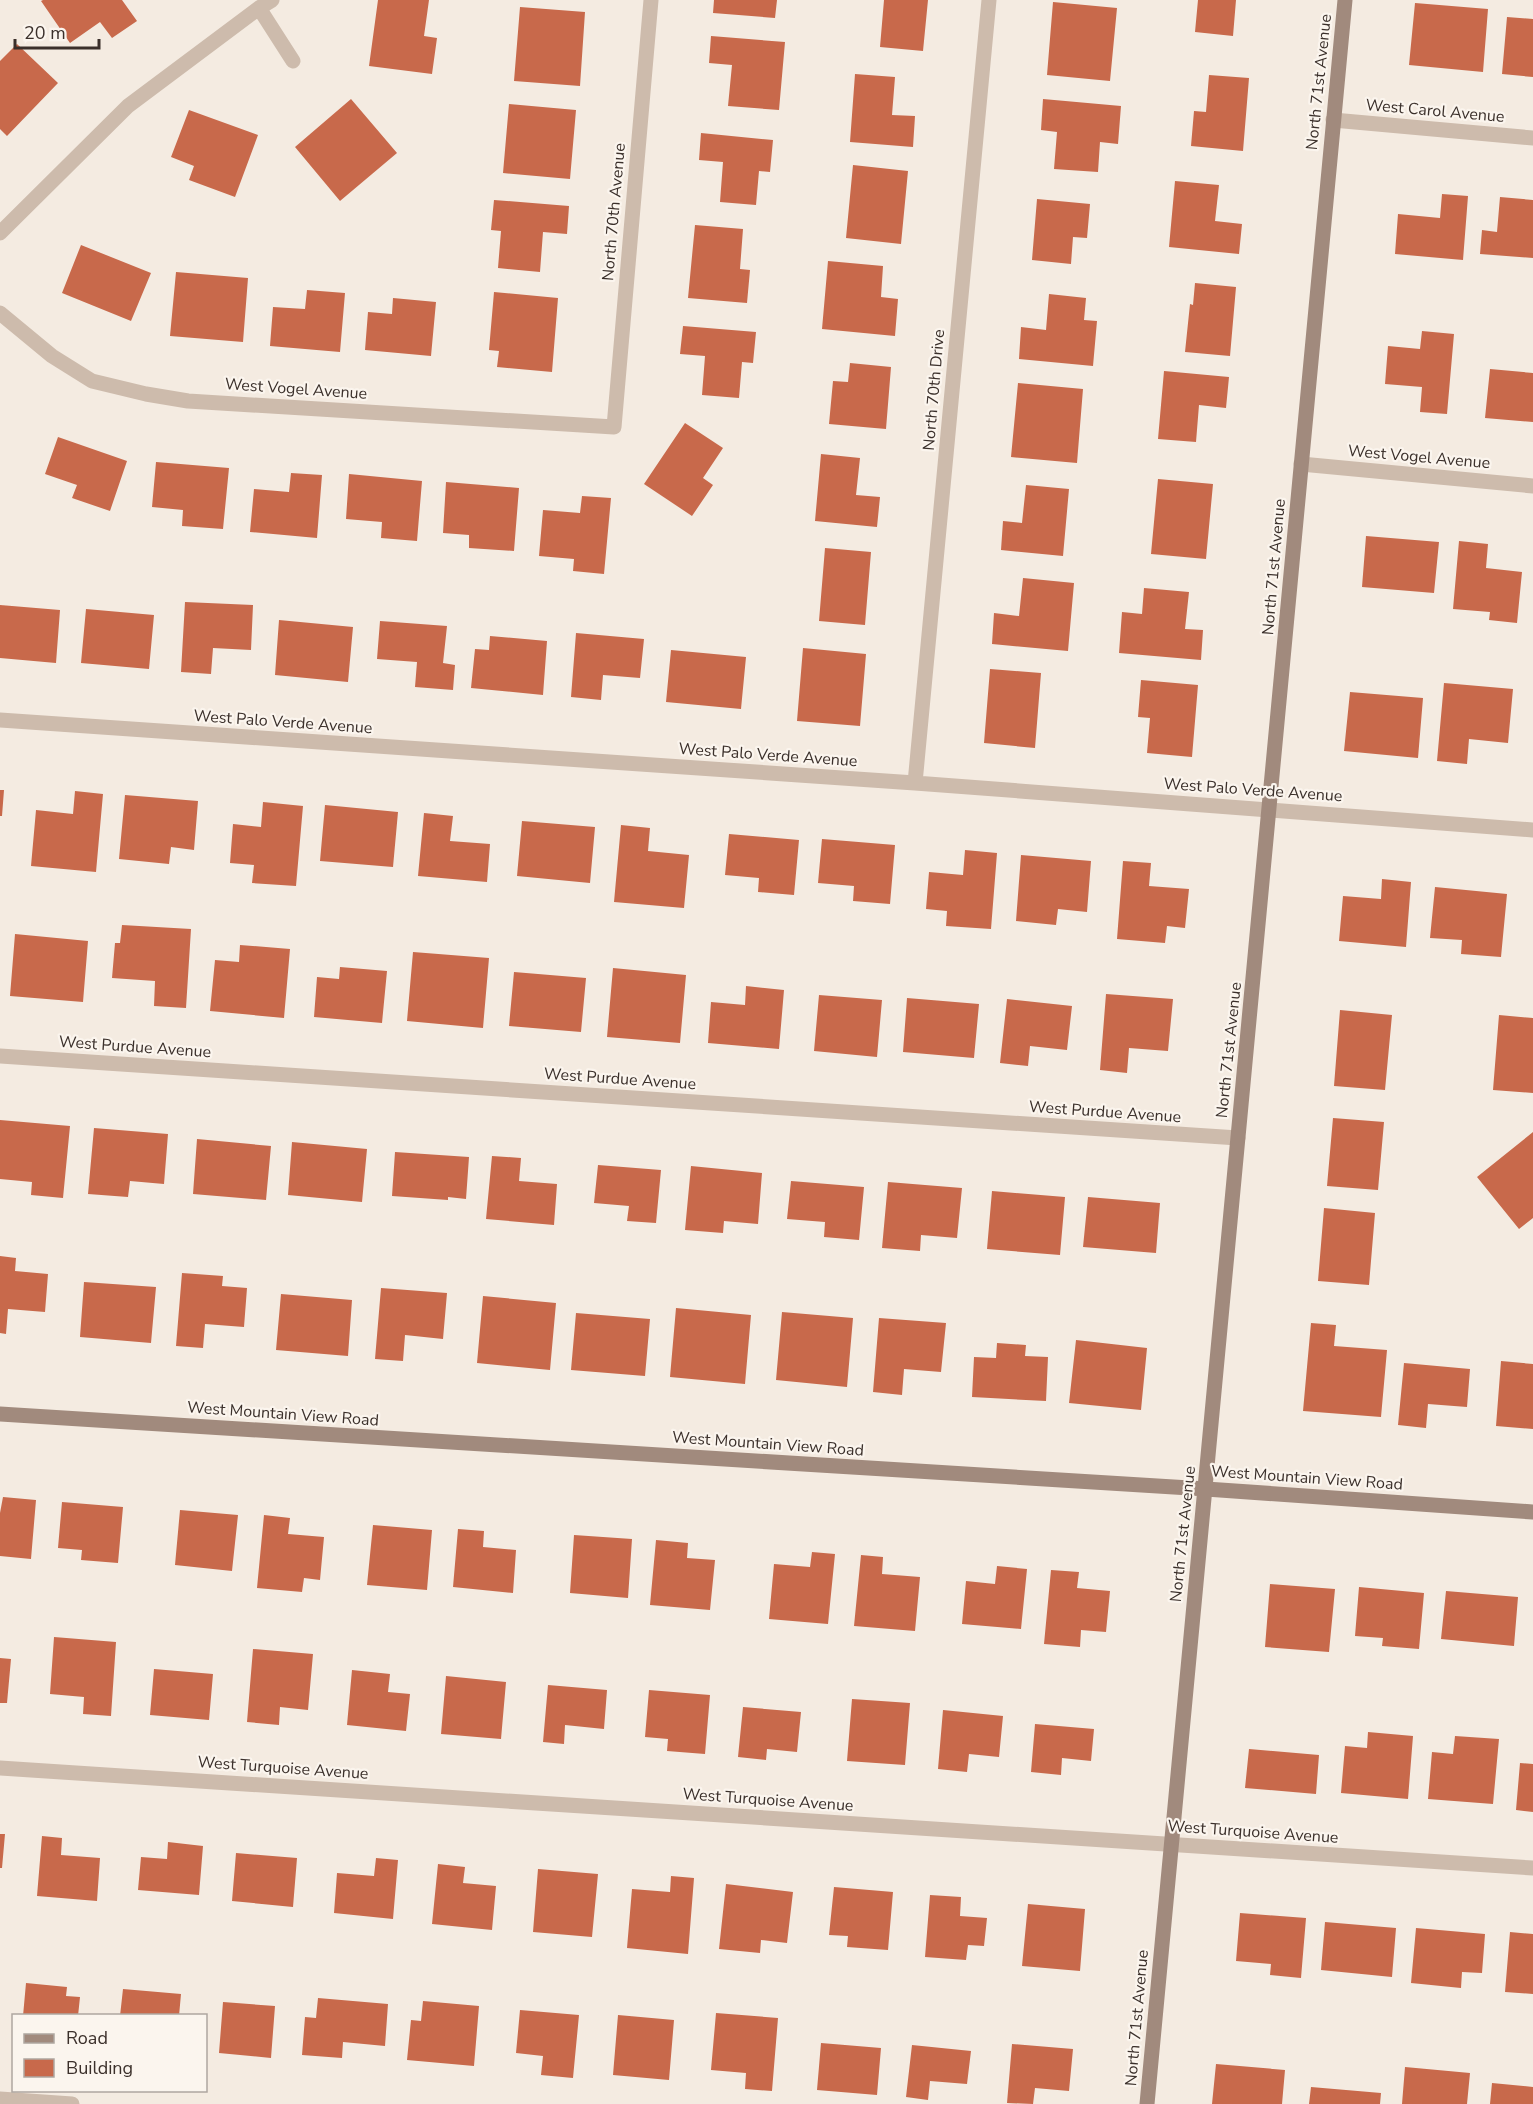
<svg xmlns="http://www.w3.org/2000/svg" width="1533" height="2104" font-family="'Nunito Sans',sans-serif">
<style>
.building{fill:#c8694b}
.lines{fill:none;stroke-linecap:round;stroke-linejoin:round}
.street{stroke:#cdbbac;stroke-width:15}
.secondary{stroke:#a18a7d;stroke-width:15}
.labels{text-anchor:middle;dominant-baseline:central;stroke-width:4.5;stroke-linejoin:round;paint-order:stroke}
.street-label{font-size:16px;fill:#3b302b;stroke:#fbf5ee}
</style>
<rect width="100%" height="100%" fill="#f4ebe1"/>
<path class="building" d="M 43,0 L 122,0 L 137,21 L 112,38 L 100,22 L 70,43 L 41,1 Z
M 378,0 L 429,0 L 424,36 L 437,38 L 432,74 L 369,66 Z
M 714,0 L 777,0 L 775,18 L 713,13 Z
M 884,0 L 928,0 L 923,51 L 880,47 Z
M 1198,0 L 1236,0 L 1233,36 L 1195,32 Z
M 1053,2 L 1117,8 L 1110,81 L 1047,75 Z
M 1415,3 L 1488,9 L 1483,72 L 1409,65 Z
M 520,7 L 585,12 L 580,86 L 514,81 Z
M 1507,17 L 1533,19 L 1533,77 L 1502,74 Z
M 711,36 L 785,42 L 779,110 L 728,106 L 732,65 L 709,63 Z
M 17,44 L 58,83 L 7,136 L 0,129 L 0,61 Z
M 855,74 L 895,77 L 892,115 L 915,116 L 913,147 L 850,142 Z
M 1209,75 L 1249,78 L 1243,151 L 1191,146 L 1194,111 L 1206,112 Z
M 351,99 L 397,153 L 340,201 L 295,147 Z
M 1043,99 L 1121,106 L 1118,144 L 1100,142 L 1098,172 L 1054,169 L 1057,132 L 1041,130 Z
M 509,104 L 576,110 L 570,179 L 503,173 Z
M 189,110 L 258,135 L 235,197 L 189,180 L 194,166 L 171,157 Z
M 701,133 L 773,140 L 770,172 L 759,171 L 756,205 L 720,202 L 723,162 L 699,160 Z
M 853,165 L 908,171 L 901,244 L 846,238 Z
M 1175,181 L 1219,185 L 1215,221 L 1242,224 L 1239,254 L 1169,247 Z
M 1442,194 L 1468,196 L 1463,260 L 1395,254 L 1398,214 L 1440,218 Z
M 1500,197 L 1533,200 L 1533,258 L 1480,254 L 1482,230 L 1497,232 Z
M 1037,199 L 1090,204 L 1087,238 L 1073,237 L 1071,264 L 1032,260 Z
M 494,200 L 569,206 L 567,234 L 543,232 L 540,272 L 498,268 L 501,231 L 491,230 Z
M 695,225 L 743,229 L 740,269 L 750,270 L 747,303 L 688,298 Z
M 81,245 L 151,273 L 131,321 L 62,293 Z
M 828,261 L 883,266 L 881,297 L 898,299 L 895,336 L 822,329 Z
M 176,272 L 248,278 L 243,342 L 170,336 Z
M 1195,283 L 1236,287 L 1230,356 L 1185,352 L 1190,304 L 1193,305 Z
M 307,290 L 345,293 L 340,352 L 270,346 L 273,307 L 305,309 Z
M 494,292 L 558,298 L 552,372 L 497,367 L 499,351 L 489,350 Z
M 1049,294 L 1086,298 L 1084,320 L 1097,321 L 1093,366 L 1019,359 L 1021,327 L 1046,330 Z
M 393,298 L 436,302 L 431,356 L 365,350 L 368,312 L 392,314 Z
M 683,326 L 756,332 L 753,363 L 742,362 L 739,398 L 702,395 L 705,356 L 680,354 Z
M 1422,331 L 1454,334 L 1447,414 L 1420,412 L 1422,387 L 1385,384 L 1388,346 L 1420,349 Z
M 850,363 L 891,367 L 886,429 L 829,424 L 833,381 L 848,382 Z
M 1490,369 L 1533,373 L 1533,422 L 1485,418 Z
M 1164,371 L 1229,377 L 1226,408 L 1199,405 L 1196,442 L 1158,439 Z
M 1018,383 L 1083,389 L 1077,463 L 1011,457 Z
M 685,423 L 723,448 L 703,478 L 713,485 L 692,516 L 644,484 Z
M 58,437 L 127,461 L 110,511 L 72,498 L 77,485 L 45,474 Z
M 821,454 L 860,458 L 856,495 L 880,497 L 877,527 L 815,521 Z
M 156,462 L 229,468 L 223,529 L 182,526 L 183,510 L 152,507 Z
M 291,473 L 322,475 L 317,538 L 250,532 L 254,489 L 289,492 Z
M 349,474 L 422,481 L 417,541 L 381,538 L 382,522 L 346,519 Z
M 1158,479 L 1213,484 L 1206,559 L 1151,554 Z
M 446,482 L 519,488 L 514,551 L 469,548 L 469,535 L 443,533 Z
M 1026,485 L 1069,489 L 1063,556 L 1001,550 L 1003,521 L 1022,523 Z
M 582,496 L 611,498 L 604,574 L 573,571 L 574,559 L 539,556 L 543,510 L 580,513 Z
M 1366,536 L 1439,542 L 1434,593 L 1362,587 Z
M 1459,541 L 1488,544 L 1486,568 L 1522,572 L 1517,623 L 1489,620 L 1490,612 L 1453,609 Z
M 825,548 L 871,552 L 865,625 L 819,621 Z
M 1023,578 L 1074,583 L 1068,651 L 992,644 L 994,613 L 1019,616 Z
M 1144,588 L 1189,592 L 1185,629 L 1203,630 L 1201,660 L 1119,653 L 1122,612 L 1142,614 Z
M 185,602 L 253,605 L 251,650 L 213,648 L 211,674 L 181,672 Z
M 0,605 L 60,610 L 56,663 L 0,658 Z
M 86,609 L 154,615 L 149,669 L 81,663 Z
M 279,620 L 353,627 L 348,682 L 275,675 Z
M 380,621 L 447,626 L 443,663 L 455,665 L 453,690 L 415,687 L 417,662 L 377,659 Z
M 576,633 L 644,639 L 640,678 L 603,675 L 601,700 L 571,697 Z
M 490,636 L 547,641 L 543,695 L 471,688 L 475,649 L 489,650 Z
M 803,648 L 866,654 L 860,726 L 797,721 Z
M 671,650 L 746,657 L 741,709 L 666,702 Z
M 990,669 L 1041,673 L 1035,748 L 984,743 Z
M 1141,680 L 1198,685 L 1192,757 L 1147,753 L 1150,718 L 1138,717 Z
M 1444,683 L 1513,689 L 1508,743 L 1469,739 L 1467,764 L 1437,761 Z
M 1350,692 L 1423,698 L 1418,758 L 1344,751 Z
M 0,790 L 4,790 L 2,816 L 0,816 Z
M 75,791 L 103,794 L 96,872 L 31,866 L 36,810 L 73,814 Z
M 125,795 L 198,801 L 194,850 L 171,847 L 169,864 L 119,859 Z
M 263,802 L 303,806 L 296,886 L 252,883 L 254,865 L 230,863 L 233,824 L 261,827 Z
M 325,805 L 398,812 L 393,867 L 320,861 Z
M 424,813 L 453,816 L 450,841 L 490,844 L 487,882 L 418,876 Z
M 522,821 L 595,827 L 590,883 L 517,876 Z
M 621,825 L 650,828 L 648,851 L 689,855 L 684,908 L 614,902 Z
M 729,834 L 799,840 L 794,895 L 758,892 L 759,878 L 725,875 Z
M 822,839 L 895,845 L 890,904 L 853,901 L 854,886 L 818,883 Z
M 965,850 L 997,853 L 991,929 L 946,926 L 947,911 L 926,909 L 929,872 L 963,875 Z
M 1021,855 L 1091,861 L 1087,912 L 1058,909 L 1056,925 L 1016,921 Z
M 1123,861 L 1151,863 L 1149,886 L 1189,889 L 1185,928 L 1167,926 L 1165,943 L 1117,939 Z
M 1382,879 L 1411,882 L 1406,947 L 1339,941 L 1343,896 L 1381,899 Z
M 1435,887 L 1507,894 L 1501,957 L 1461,954 L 1462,940 L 1430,938 Z
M 122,925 L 191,929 L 186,1008 L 154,1006 L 155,981 L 112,978 L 115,943 L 120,943 Z
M 15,934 L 88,941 L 83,1002 L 10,996 Z
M 240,945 L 290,949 L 284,1018 L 210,1011 L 215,960 L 239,962 Z
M 413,952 L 489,958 L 483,1028 L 407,1021 Z
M 340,967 L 387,971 L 382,1023 L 314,1017 L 317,977 L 339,979 Z
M 613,968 L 686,975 L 680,1043 L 607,1037 Z
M 514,972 L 586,978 L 581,1032 L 509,1026 Z
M 746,986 L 784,990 L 779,1049 L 708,1043 L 711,1002 L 745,1005 Z
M 1106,994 L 1173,999 L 1168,1051 L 1129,1048 L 1127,1073 L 1100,1070 Z
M 819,995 L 882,1000 L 877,1057 L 814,1051 Z
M 907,998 L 979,1004 L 974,1058 L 903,1052 Z
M 1007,999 L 1072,1006 L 1067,1050 L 1030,1046 L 1028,1066 L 1000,1063 Z
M 1340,1010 L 1392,1015 L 1385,1090 L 1334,1086 Z
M 1499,1015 L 1533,1018 L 1533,1093 L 1493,1090 Z
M 1333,1118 L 1384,1122 L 1378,1190 L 1327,1186 Z
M 0,1120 L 70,1126 L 63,1198 L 31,1195 L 32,1182 L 0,1179 Z
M 94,1128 L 168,1134 L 164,1184 L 130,1181 L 128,1197 L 88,1194 Z
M 1533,1132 L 1533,1218 L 1519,1229 L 1477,1177 Z
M 197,1139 L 271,1146 L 266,1200 L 193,1194 Z
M 292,1142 L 367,1149 L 362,1202 L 288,1195 Z
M 395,1152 L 469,1157 L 466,1199 L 448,1197 L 448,1200 L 392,1196 Z
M 492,1156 L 521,1158 L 519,1181 L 557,1184 L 554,1225 L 486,1219 Z
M 598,1165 L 661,1170 L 656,1223 L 627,1221 L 629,1206 L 594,1203 Z
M 691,1166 L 762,1173 L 758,1224 L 724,1221 L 723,1233 L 685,1230 Z
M 791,1181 L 864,1187 L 859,1240 L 824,1237 L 825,1222 L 787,1219 Z
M 888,1182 L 962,1188 L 957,1238 L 921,1235 L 920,1251 L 882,1248 Z
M 992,1191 L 1065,1197 L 1060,1255 L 987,1249 Z
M 1088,1197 L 1160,1203 L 1156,1253 L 1083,1247 Z
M 1324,1208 L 1375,1213 L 1369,1285 L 1318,1281 Z
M 0,1256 L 16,1258 L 15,1271 L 48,1274 L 45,1312 L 8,1309 L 6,1334 L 0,1333 Z
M 182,1273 L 223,1276 L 222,1286 L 247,1288 L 244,1327 L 205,1324 L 203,1348 L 176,1346 Z
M 84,1282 L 156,1287 L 151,1343 L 80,1337 Z
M 381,1288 L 447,1293 L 443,1339 L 405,1335 L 403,1361 L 375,1359 Z
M 281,1294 L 352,1300 L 348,1356 L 276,1350 Z
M 483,1296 L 556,1303 L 550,1370 L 477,1363 Z
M 676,1308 L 751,1315 L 745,1384 L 670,1377 Z
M 782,1312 L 853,1318 L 847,1387 L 776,1380 Z
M 576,1313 L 650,1319 L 645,1376 L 571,1370 Z
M 879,1318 L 946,1323 L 941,1372 L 904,1369 L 902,1395 L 873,1392 Z
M 1311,1323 L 1336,1325 L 1334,1346 L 1387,1350 L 1381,1417 L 1303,1411 Z
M 1076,1340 L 1147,1348 L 1141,1410 L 1069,1403 Z
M 997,1343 L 1026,1345 L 1025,1356 L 1048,1357 L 1046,1401 L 972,1397 L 974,1357 L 996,1358 Z
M 1501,1361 L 1533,1364 L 1533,1429 L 1496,1426 Z
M 1404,1363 L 1470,1369 L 1467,1407 L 1428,1404 L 1426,1428 L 1398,1425 Z
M 3,1497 L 36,1500 L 31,1559 L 0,1556 L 0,1513 Z
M 62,1502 L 123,1507 L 118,1563 L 81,1560 L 82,1550 L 58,1548 Z
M 180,1510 L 238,1515 L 232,1571 L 175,1565 Z
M 264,1515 L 290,1518 L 288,1534 L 324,1537 L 320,1580 L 304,1578 L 302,1592 L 257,1588 Z
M 373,1525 L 432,1530 L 427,1590 L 367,1585 Z
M 458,1529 L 484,1531 L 483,1547 L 516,1550 L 513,1593 L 453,1587 Z
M 574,1535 L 632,1539 L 628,1598 L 570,1593 Z
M 656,1540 L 688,1543 L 687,1558 L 715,1560 L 710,1610 L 650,1605 Z
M 812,1552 L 835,1554 L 828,1624 L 769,1619 L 774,1564 L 810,1567 Z
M 861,1555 L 883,1557 L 882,1574 L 920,1577 L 915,1631 L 854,1626 Z
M 997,1566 L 1027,1569 L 1021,1629 L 962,1624 L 966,1581 L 995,1584 Z
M 1051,1570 L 1079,1572 L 1077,1588 L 1110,1591 L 1106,1632 L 1081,1630 L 1080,1647 L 1044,1644 Z
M 1270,1584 L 1335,1589 L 1329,1652 L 1265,1647 Z
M 1359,1587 L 1424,1593 L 1419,1649 L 1382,1646 L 1383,1638 L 1355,1636 Z
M 1446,1591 L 1518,1597 L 1514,1646 L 1441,1639 Z
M 54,1637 L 116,1642 L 111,1716 L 83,1714 L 84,1697 L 50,1694 Z
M 253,1649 L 313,1654 L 308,1710 L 280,1707 L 279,1725 L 247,1722 Z
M 0,1658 L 11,1659 L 7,1703 L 0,1703 Z
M 154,1669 L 213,1674 L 209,1720 L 150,1715 Z
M 352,1670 L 390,1674 L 388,1692 L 410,1694 L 406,1731 L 347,1725 Z
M 446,1676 L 506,1682 L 501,1739 L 441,1734 Z
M 548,1685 L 607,1690 L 604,1729 L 565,1725 L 564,1744 L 543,1742 Z
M 649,1690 L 710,1695 L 705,1754 L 667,1751 L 668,1739 L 645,1737 Z
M 852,1699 L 910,1703 L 905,1765 L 847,1761 Z
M 743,1707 L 801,1712 L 797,1752 L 767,1749 L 766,1760 L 738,1757 Z
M 943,1710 L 1003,1716 L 999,1757 L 969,1754 L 967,1772 L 938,1769 Z
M 1035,1724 L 1094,1729 L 1091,1761 L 1062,1758 L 1061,1775 L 1031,1772 Z
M 1368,1732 L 1413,1736 L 1408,1799 L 1341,1793 L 1345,1746 L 1367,1748 Z
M 1455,1736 L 1499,1739 L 1493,1804 L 1428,1799 L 1432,1752 L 1453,1754 Z
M 1249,1749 L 1319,1755 L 1316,1794 L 1245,1788 Z
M 1520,1763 L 1533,1764 L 1533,1812 L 1516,1810 Z
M 0,1834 L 5,1834 L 2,1868 L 0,1868 Z
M 42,1836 L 62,1838 L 61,1855 L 100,1858 L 97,1901 L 37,1896 Z
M 168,1842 L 203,1846 L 199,1895 L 138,1890 L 141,1857 L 167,1859 Z
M 236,1853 L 297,1858 L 293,1907 L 232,1901 Z
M 376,1858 L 398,1860 L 393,1919 L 334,1913 L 337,1873 L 374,1876 Z
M 438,1864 L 465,1867 L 463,1883 L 496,1886 L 492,1930 L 432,1924 Z
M 538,1869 L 598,1874 L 592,1937 L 533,1932 Z
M 671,1876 L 694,1878 L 688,1954 L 627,1948 L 632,1889 L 670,1892 Z
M 726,1884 L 793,1892 L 787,1943 L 761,1940 L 760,1953 L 719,1949 Z
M 834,1887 L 893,1892 L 888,1950 L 847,1947 L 848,1936 L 829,1935 Z
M 930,1895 L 961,1897 L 960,1916 L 987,1918 L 984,1946 L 968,1945 L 966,1960 L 925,1957 Z
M 1028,1904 L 1085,1909 L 1080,1971 L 1022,1966 Z
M 1240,1913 L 1306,1918 L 1301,1978 L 1270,1975 L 1271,1964 L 1236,1961 Z
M 1325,1922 L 1396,1928 L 1392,1977 L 1321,1970 Z
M 1416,1928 L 1485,1934 L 1482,1973 L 1462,1972 L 1461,1988 L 1411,1983 Z
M 1510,1932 L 1533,1934 L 1533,1994 L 1505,1992 Z
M 26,1983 L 67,1987 L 66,1996 L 80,1997 L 78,2016 L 23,2016 Z
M 123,1989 L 181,1994 L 179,2016 L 120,2016 Z
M 318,1998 L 388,2004 L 385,2046 L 343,2042 L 342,2058 L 302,2055 L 305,2017 L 316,2018 Z
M 423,2001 L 479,2006 L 474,2066 L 407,2060 L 411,2020 L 421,2021 Z
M 223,2002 L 275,2006 L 271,2058 L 219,2053 Z
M 520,2010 L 579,2015 L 573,2078 L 541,2075 L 543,2056 L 516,2053 Z
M 716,2013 L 778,2018 L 772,2091 L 745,2089 L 746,2073 L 711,2070 Z
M 618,2015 L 674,2020 L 669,2080 L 613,2075 Z
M 821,2043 L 881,2048 L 877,2095 L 817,2090 Z
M 1012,2044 L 1073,2049 L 1069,2091 L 1035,2088 L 1033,2104 L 1007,2103 Z
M 912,2045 L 971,2051 L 967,2084 L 930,2081 L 928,2100 L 906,2097 Z
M 1216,2064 L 1285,2070 L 1282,2104 L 1212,2104 Z
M 1405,2067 L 1470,2073 L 1467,2104 L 1402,2104 Z
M 1492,2083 L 1533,2087 L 1533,2104 L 1490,2104 Z
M 1311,2087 L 1381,2093 L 1380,2104 L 1309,2104 Z"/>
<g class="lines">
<path class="street" d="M 259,8 L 293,61
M 1333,120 L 1533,138
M 0,233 L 128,106 L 259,8 L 272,0
M 0,313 L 52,356 L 92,381 L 146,394 L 188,401 L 614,427 L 651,0
M 1301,464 L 1533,486
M 0,720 L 915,783 L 1533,830
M 915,783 L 989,0
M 0,1056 L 1238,1138
M 0,1768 L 1533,1868
M 0,2099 L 72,2104"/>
<path class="secondary" d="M 0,1414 L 1206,1489 L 1533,1512
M 1147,2104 L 1345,0"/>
</g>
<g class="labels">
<g class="street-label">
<text transform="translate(1319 82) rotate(-84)">North 71st Avenue</text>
<text transform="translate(1435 111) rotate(5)">West Carol Avenue</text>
<text transform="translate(614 212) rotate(-85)">North 70th Avenue</text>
<text transform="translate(296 389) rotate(4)">West Vogel Avenue</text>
<text transform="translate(934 390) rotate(-85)">North 70th Drive</text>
<text transform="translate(1419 457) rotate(5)">West Vogel Avenue</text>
<text transform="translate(1274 567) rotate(-85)">North 71st Avenue</text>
<text transform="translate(283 722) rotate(4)">West Palo Verde Avenue</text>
<text transform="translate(768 755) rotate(4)">West Palo Verde Avenue</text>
<text transform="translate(1253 790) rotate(4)">West Palo Verde Avenue</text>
<text transform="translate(135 1047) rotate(4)">West Purdue Avenue</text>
<text transform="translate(1229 1050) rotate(-84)">North 71st Avenue</text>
<text transform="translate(620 1079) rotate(4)">West Purdue Avenue</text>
<text transform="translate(1105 1112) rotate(4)">West Purdue Avenue</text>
<text transform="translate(283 1414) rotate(4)">West Mountain View Road</text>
<text transform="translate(768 1444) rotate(4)">West Mountain View Road</text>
<text transform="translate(1307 1478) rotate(4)">West Mountain View Road</text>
<text transform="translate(1183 1534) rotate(-84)">North 71st Avenue</text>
<text transform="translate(283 1768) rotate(4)">West Turquoise Avenue</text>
<text transform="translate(768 1800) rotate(4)">West Turquoise Avenue</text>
<text transform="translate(1253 1832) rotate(4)">West Turquoise Avenue</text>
<text transform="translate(1137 2018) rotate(-85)">North 71st Avenue</text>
</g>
</g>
<rect x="12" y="2014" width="195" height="78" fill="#fbf5ee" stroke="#aea6a0" stroke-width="1.5"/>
<rect x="24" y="2034" width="30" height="9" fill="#a18a7d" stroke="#aea6a0" stroke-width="1.5"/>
<text x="66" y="2044" font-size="18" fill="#3b302b">Road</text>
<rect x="24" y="2059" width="30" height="18" fill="#c8694b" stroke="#aea6a0" stroke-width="1.5"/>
<text x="66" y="2074" font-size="18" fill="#3b302b">Building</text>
<path d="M15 39v9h84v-9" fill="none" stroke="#3b302b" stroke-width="3"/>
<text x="24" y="39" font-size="18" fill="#3b302b" stroke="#fbf5ee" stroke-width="4.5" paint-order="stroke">20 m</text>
</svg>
